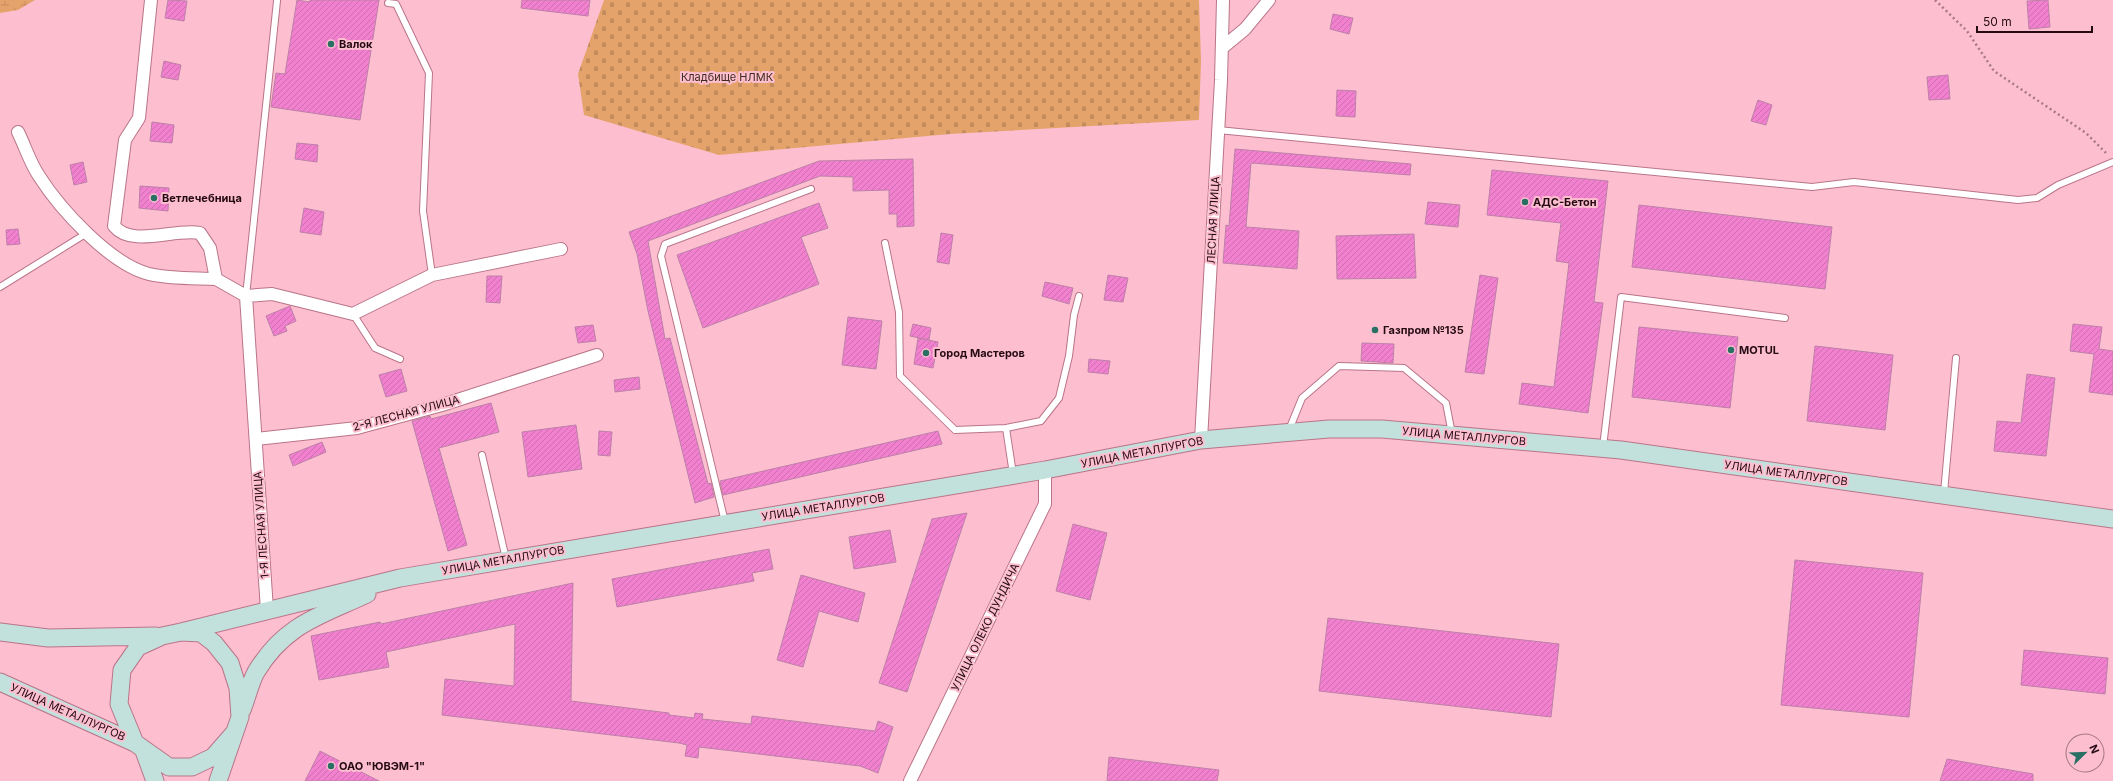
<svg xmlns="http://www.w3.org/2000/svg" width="2113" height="781" font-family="Inter,sans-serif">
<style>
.wetland{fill:url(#wetland-marsh)}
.cemetery{fill:url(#cemetery-stones)}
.building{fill:url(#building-hatch);stroke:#bd80a8}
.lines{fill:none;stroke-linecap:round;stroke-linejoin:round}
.service-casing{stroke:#ba7489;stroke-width:8}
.minor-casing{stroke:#ba7489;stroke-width:14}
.secondary-casing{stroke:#ba7489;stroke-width:19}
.path{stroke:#a87886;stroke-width:2.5;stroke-dasharray:2 3;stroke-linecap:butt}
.service{stroke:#fff;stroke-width:6}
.minor{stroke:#fff;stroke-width:12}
.secondary{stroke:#c2e1dc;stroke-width:17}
.poi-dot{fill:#2a6f64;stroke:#fdbfd0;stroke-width:1.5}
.labels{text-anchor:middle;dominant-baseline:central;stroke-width:4;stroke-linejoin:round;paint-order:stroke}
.poi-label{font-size:11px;font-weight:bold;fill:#240a13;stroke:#fdbfd0;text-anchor:start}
.park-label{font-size:11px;fill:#3d2a1a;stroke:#fdbfd0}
.street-label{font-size:11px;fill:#240a13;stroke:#fdbfd0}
</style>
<defs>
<pattern id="wetland-marsh" width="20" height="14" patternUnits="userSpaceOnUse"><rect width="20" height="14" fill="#e5a36c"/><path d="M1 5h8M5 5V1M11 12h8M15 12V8" fill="none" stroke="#c48b5d"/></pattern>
<pattern id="cemetery-stones" width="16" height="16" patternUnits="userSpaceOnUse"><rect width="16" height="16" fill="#e5a36c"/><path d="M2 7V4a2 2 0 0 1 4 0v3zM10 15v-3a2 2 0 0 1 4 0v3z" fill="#c48b5d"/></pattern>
<pattern id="building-hatch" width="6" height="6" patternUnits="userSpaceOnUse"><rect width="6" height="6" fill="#f180ce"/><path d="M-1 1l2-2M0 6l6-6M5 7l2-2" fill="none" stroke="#ce6db0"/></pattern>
</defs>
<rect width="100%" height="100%" fill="#fdbfd0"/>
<path class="wetland" d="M 0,0 L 35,0 L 18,10 L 0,13 Z"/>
<path class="cemetery" d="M 604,0 L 1199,0 L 1201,61 L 1199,120 L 950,134 L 719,155 L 584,115 L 578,74 Z"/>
<path class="building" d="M 168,0 L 187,1 L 184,21 L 165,18 Z
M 297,0 L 310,2 L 310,0 L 379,0 L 360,120 L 271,107 L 276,73 L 285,74 Z
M 522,0 L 590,0 L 588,16 L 521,8 Z
M 2048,0 L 2050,27 L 2029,29 L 2027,1 Z
M 1333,14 L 1353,18 L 1349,34 L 1330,29 Z
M 164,61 L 181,65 L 178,80 L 161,77 Z
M 1948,75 L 1950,99 L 1929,100 L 1927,77 Z
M 1337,90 L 1356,91 L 1355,117 L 1336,116 Z
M 1758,100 L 1772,105 L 1766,125 L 1751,121 Z
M 152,122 L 174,125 L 172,143 L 150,141 Z
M 297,143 L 318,145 L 317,162 L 295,159 Z
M 1235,149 L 1411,164 L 1410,175 L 1251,163 L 1246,227 L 1299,231 L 1297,269 L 1223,263 L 1226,225 L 1229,226 Z
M 913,159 L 914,226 L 897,227 L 897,214 L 889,214 L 889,190 L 853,191 L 853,177 L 820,176 L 648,241 L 665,339 L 670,338 L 708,484 L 711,483 L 714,497 L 695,503 L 648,311 L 637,254 L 629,232 L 819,161 Z
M 83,162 L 87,182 L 74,185 L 70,165 Z
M 1492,170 L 1608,181 L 1594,302 L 1603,303 L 1588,413 L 1519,404 L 1522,383 L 1554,387 L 1569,263 L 1556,261 L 1561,223 L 1487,215 Z
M 140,186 L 169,188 L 168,211 L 139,208 Z
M 1428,202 L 1460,205 L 1458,227 L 1425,224 Z
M 819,203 L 828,228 L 801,237 L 819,284 L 703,328 L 677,255 Z
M 1639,205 L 1832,227 L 1825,289 L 1632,267 Z
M 304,208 L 324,212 L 321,235 L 300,232 Z
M 18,229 L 20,244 L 7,245 L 6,230 Z
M 941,233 L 953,235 L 949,264 L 937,262 Z
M 1414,234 L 1416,278 L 1337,279 L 1336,236 Z
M 1108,275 L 1128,278 L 1123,302 L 1104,300 Z
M 1480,275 L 1498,278 L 1484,374 L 1465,372 Z
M 487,276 L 502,276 L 500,303 L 486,302 Z
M 1045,282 L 1073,288 L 1069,304 L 1042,296 Z
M 290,306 L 296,321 L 285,326 L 287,331 L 274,336 L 266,316 Z
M 848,317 L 882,321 L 876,369 L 842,365 Z
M 913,324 L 931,328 L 929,340 L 910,336 Z
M 2073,324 L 2102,327 L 2099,349 L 2113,351 L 2113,395 L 2089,392 L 2094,354 L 2070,351 Z
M 593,325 L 596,341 L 578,343 L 575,327 Z
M 1639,327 L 1738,337 L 1730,408 L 1632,397 Z
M 918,338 L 938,342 L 933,368 L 914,364 Z
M 1362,343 L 1394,344 L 1393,363 L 1361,361 Z
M 1815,346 L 1893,355 L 1885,430 L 1807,421 Z
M 1089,359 L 1110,361 L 1108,374 L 1088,372 Z
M 401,369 L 407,391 L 386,397 L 379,375 Z
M 2027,374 L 2055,378 L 2046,456 L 1994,451 L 1997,421 L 2021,423 Z
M 639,377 L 640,389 L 615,392 L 614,380 Z
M 491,403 L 499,432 L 439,448 L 467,545 L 448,551 L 412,421 L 430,416 L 431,419 Z
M 576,425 L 582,469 L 528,477 L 522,432 Z
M 599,431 L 612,432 L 610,456 L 598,455 Z
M 938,431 L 942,444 L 723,495 L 720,481 Z
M 322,442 L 326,452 L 293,466 L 289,455 Z
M 967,513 L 907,692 L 879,683 L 932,519 Z
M 1073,524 L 1107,533 L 1090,600 L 1056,591 Z
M 890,530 L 896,562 L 854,569 L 849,537 Z
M 769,549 L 773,569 L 752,573 L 754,581 L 617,607 L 612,579 Z
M 1795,560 L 1923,573 L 1909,717 L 1781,705 Z
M 801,575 L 865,593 L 858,622 L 819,611 L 803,667 L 777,660 Z
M 573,583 L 571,701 L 669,713 L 669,715 L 694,718 L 695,713 L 703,714 L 702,719 L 751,724 L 752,716 L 875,731 L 878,721 L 893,727 L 878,773 L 860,766 L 699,747 L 698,758 L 685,756 L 687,745 L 679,743 L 442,715 L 445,679 L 514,686 L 515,624 L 386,652 L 389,667 L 319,680 L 311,636 L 380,622 L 381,624 Z
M 1328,618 L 1559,644 L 1551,717 L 1319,691 Z
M 2024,650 L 2108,658 L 2105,694 L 2021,685 Z
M 320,751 L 379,781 L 305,781 Z
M 1109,757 L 1219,770 L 1217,781 L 1107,781 Z
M 1947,759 L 2033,774 L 2033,781 L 1940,781 Z"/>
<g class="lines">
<defs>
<path id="service" d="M 388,3 L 396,4 L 429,73 L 423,211 L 432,275
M 1218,130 L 1812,187 L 1854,182 L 2018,200 L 2037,198 L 2058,185 L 2113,162
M 885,243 L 899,312 L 900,376 L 955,430 L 1006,428 L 1013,474
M 0,287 L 87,233
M 246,296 L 277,1
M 353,314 L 375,348 L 400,359
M 1006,428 L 1041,421 L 1059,398 L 1069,356 L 1074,315 L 1079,296
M 1289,430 L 1302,398 L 1339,366 L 1404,368 L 1446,403 L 1452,434
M 1603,447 L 1621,297 L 1785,318
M 482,455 L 506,559
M 1944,493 L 1956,358
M 725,522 L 661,256 L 665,244 L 811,189"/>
<path id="minor" d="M 151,0 L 139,118 L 125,140 L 114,226 C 132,248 175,228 200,233 L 210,248 L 216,279 L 246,296 L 267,610
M 1222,48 L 1245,29 L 1269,0
M 18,132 C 25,146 30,163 39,176 C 60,209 110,264 149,274 C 170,279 193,278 216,279
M 246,296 L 272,294 L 353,314 L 432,275 L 561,249
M 256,439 L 357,428 L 442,405 L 597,355
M 1201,440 L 1221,80 L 1223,0
M 910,781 L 1045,504 L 1045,470"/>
<path id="secondary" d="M 0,632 L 48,638 L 156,636
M 181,632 L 400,578 L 1045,470 L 1201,440 L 1329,429 L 1382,429 L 1621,450 L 2113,519
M 0,682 L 135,743
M 242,710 C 247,698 250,683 256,672 C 285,624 320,616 367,594
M 144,751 L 155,781
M 218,781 L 240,717 L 238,688 L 230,663 L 214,643 L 201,633 L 181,632 L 162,636 L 138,647 L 122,670 L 119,704 L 135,743 L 169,767 L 192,767 L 213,757 L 234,733"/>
</defs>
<use href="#service" class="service-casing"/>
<use href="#minor" class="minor-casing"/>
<use href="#secondary" class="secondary-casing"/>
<path class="path" d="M 1935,0 L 1967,31 L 1994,71 L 2086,133 L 2107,154"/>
<use href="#service" class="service"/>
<use href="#minor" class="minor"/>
<use href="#secondary" class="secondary"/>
</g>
<g class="poi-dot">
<circle cx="331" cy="44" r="4"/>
<circle cx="154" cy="198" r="4"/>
<circle cx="1525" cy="202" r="4"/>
<circle cx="1375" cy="330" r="4"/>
<circle cx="1731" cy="350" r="4"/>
<circle cx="926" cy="353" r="4"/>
<circle cx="331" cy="766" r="4"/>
</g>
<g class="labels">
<g class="poi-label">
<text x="339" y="44">Валок</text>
<text x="162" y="198">Ветлечебница</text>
<text x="1533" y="202">АДС-Бетон</text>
<text x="1383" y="330">Газпром №135</text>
<text x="1739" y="350">MOTUL</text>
<text x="934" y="353">Город Мастеров</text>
<text x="339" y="766">ОАО "ЮВЭМ-1"</text>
</g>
<g class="park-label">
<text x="727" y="77">Кладбище НЛМК</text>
</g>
<g class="street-label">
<text transform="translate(1213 220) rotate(-87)">ЛЕСНАЯ УЛИЦА</text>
<text transform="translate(406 413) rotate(-15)">2-Я ЛЕСНАЯ УЛИЦА</text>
<text transform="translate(1464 436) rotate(5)">УЛИЦА МЕТАЛЛУРГОВ</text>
<text transform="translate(1142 452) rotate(-11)">УЛИЦА МЕТАЛЛУРГОВ</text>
<text transform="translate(1786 473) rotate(8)">УЛИЦА МЕТАЛЛУРГОВ</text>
<text transform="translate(823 507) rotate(-9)">УЛИЦА МЕТАЛЛУРГОВ</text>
<text transform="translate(261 525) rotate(-94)">1-Я ЛЕСНАЯ УЛИЦА</text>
<text transform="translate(503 560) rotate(-10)">УЛИЦА МЕТАЛЛУРГОВ</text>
<text transform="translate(985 627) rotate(-64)">УЛИЦА ОЛЕКО ДУНДИЧА</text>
<text transform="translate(68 712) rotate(24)">УЛИЦА МЕТАЛЛУРГОВ</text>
</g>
</g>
<g transform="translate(2085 753) rotate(67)"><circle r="19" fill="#fdbfd0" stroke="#a67784"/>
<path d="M0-3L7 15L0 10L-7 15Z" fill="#2a6f64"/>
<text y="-6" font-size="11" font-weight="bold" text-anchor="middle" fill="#240a13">N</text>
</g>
<path d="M1977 26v6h115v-6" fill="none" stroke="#240a13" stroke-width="2"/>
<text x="1983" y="26" font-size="12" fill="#240a13" stroke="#fdbfd0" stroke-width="3" paint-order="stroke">50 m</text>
</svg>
